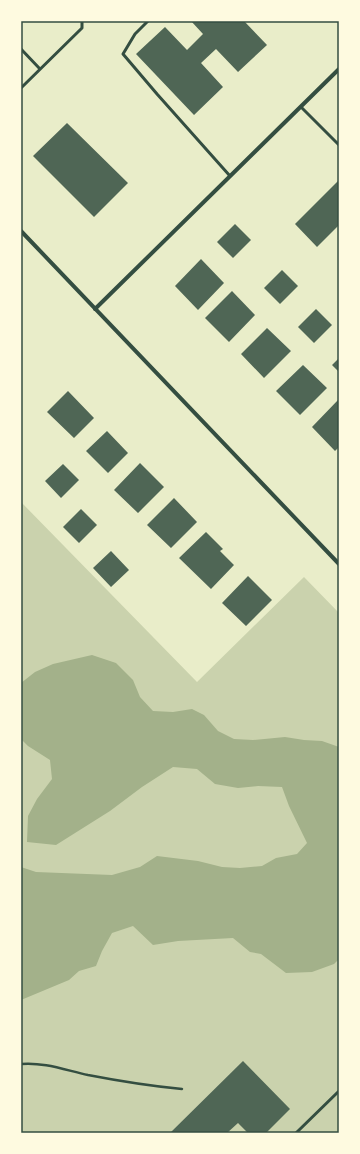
<svg xmlns="http://www.w3.org/2000/svg" width="360" height="1154" font-family="Roboto,sans-serif">
<style>
.green{fill:#cad2ad}
.water{fill:#a3b18a}
.building{fill:#4f6655}
.lines{fill:none;stroke-linecap:round;stroke-linejoin:round}
.path{stroke:#344e41;stroke-width:2.5}
.service{stroke:#344e41;stroke-width:3}
.minor{stroke:#344e41;stroke-width:4}
.neatline{fill:none;stroke:#344e41;stroke-width:1.5}
</style>
<rect width="100%" height="100%" fill="#e9edc9"/>
<path class="green" d="M 21,502 L 197,682 L 304,577 L 339,613 L 339,1133 L 21,1133 Z"/>
<path class="water" d="M 92,655 L 116,663 L 133,680 L 140,697 L 153,711 L 173,712 L 192,709 L 204,715 L 218,731 L 234,739 L 253,740 L 285,737 L 304,740 L 322,741 L 339,747 L 339,959 L 334,964 L 312,972 L 286,973 L 261,954 L 250,952 L 233,938 L 178,941 L 153,945 L 133,926 L 112,933 L 102,951 L 96,966 L 79,971 L 69,980 L 21,1000 L 21,867 L 36,872 L 112,875 L 140,867 L 157,856 L 198,861 L 222,867 L 240,868 L 262,866 L 276,858 L 297,854 L 307,843 L 289,806 L 282,787 L 258,786 L 238,788 L 215,784 L 197,769 L 173,767 L 142,787 L 110,811 L 56,845 L 27,842 L 28,816 L 37,799 L 52,779 L 50,760 L 28,746 L 21,739 L 21,683 L 35,672 L 53,664 Z"/>
<path class="building" d="M 191,21 L 244,21 L 267,45 L 238,72 L 216,49 L 201,63 L 223,87 L 194,115 L 136,54 L 165,27 L 187,50 L 203,34 Z
M 67,123 L 128,183 L 94,217 L 33,156 Z
M 339,180 L 339,225 L 317,247 L 295,224 Z
M 235,224 L 251,240 L 233,258 L 217,242 Z
M 201,259 L 224,283 L 198,310 L 175,286 Z
M 282,270 L 298,286 L 280,304 L 264,288 Z
M 232,291 L 255,315 L 229,342 L 205,318 Z
M 316,309 L 332,325 L 314,343 L 298,327 Z
M 267,328 L 291,351 L 264,378 L 241,354 Z
M 339,358 L 339,372 L 332,365 Z
M 303,365 L 327,388 L 300,415 L 276,391 Z
M 68,391 L 94,418 L 74,438 L 47,412 Z
M 338,400 L 339,447 L 335,451 L 312,427 Z
M 107,431 L 128,453 L 108,473 L 86,451 Z
M 140,463 L 164,487 L 138,513 L 114,490 Z
M 63,464 L 79,480 L 61,498 L 45,481 Z
M 174,498 L 197,522 L 171,548 L 147,525 Z
M 81,509 L 97,525 L 79,543 L 63,527 Z
M 206,532 L 223,549 L 220,551 L 234,565 L 211,589 L 179,558 Z
M 111,551 L 129,570 L 111,587 L 93,568 Z
M 248,576 L 272,600 L 246,626 L 222,603 Z
M 243,1061 L 290,1109 L 266,1133 L 248,1133 L 238,1123 L 227,1133 L 170,1133 Z"/>
<g class="lines">
<path class="path" d="M 21,1064 C 44,1062 65,1070 88,1075 C 119,1081 150,1086 182,1089"/>
<path class="service" d="M 148,21 L 135,34 L 123,54 L 157,94 L 230,176
M 21,49 L 40,69
M 21,88 L 82,28 L 82,21
M 301,107 L 339,145
M 296,1133 L 339,1091"/>
<path class="minor" d="M 21,231 L 339,564
M 95,309 L 339,69"/>
</g>
<rect width="360" height="1154" fill="none" stroke="#fefae0" stroke-width="44"/>
<rect x="22" y="22" width="316" height="1110" class="neatline"/>
</svg>
